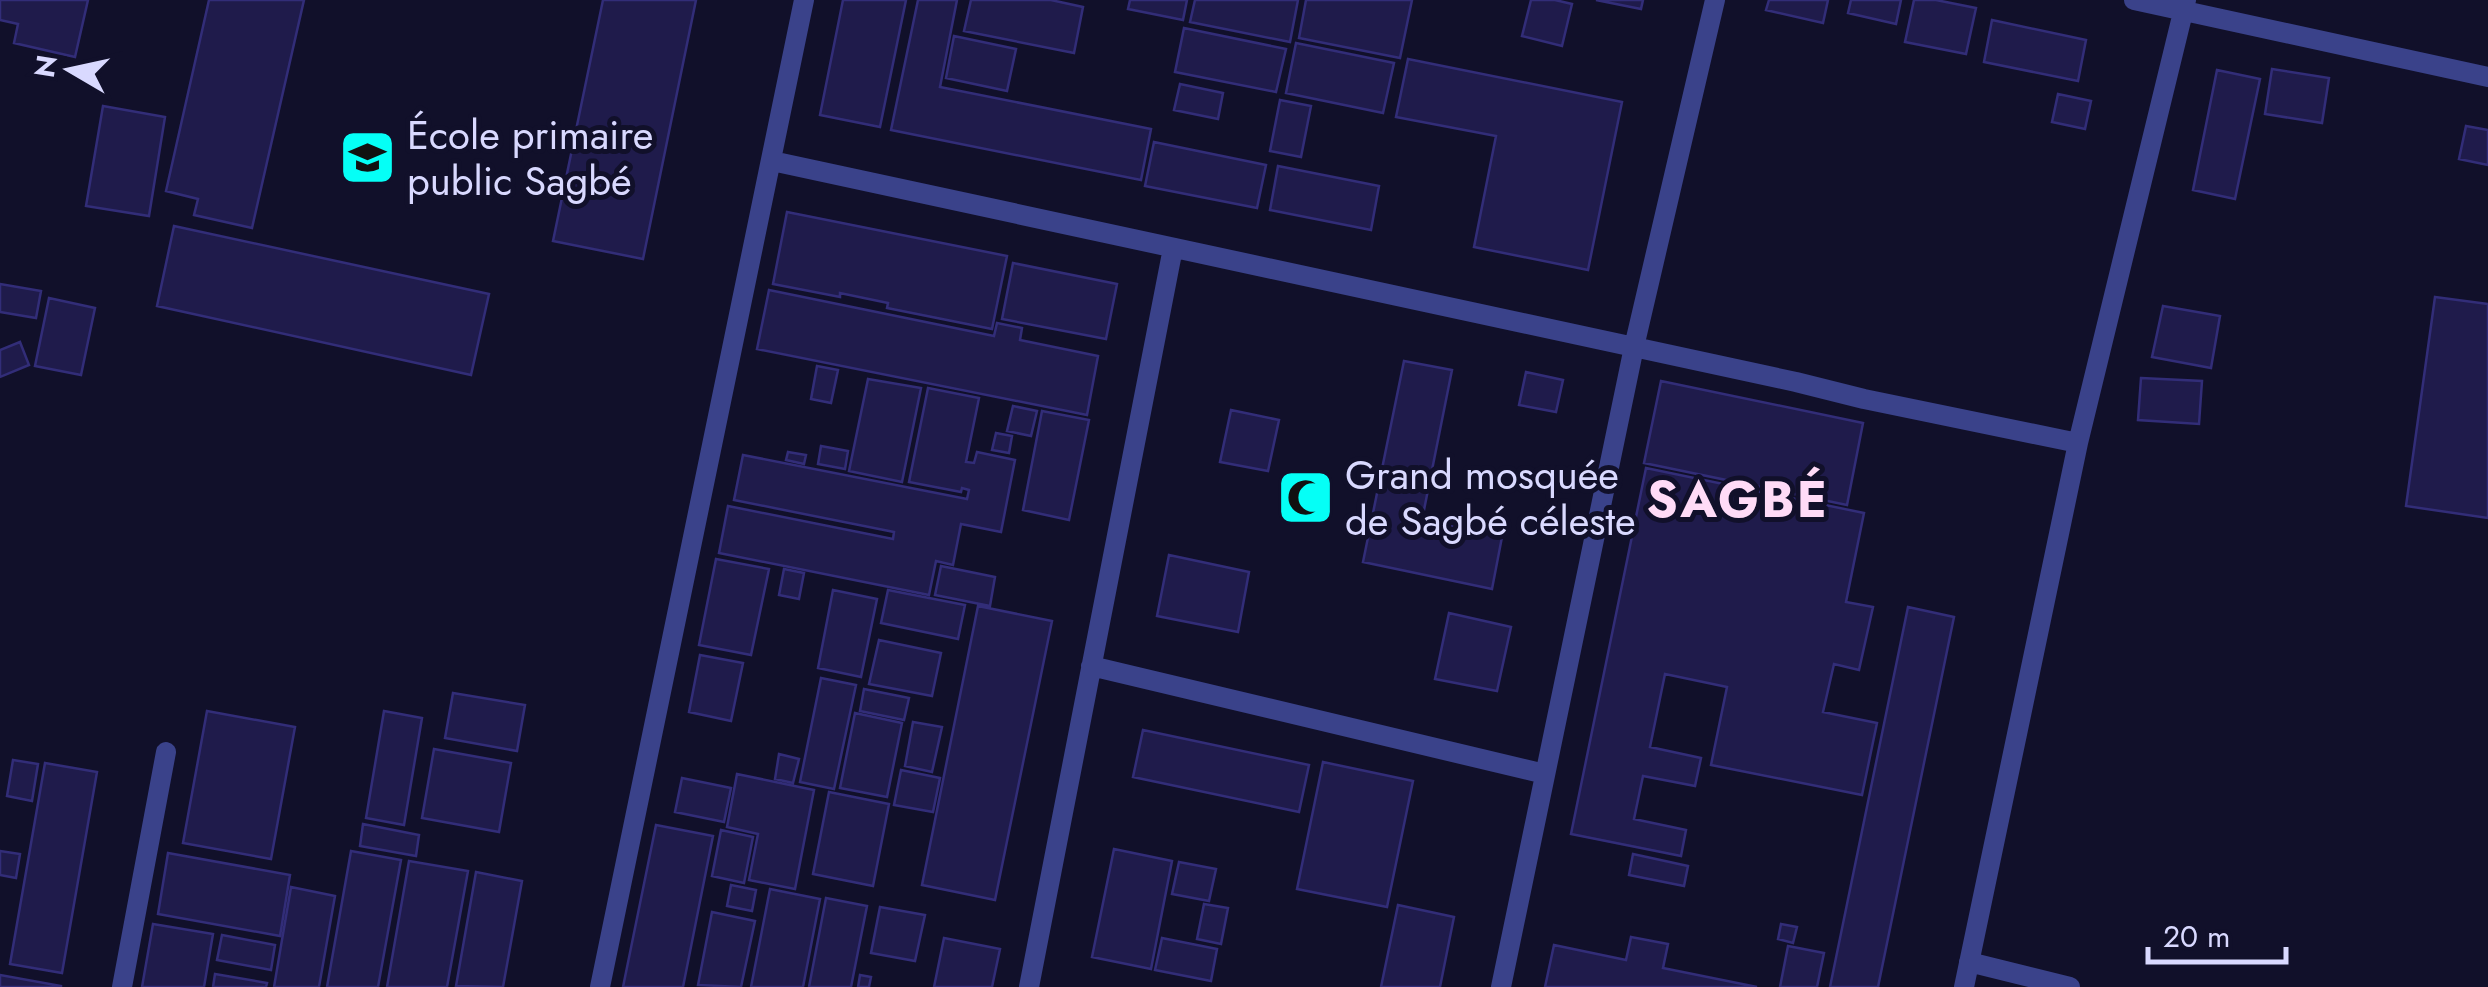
<svg xmlns="http://www.w3.org/2000/svg" width="2488" height="987" font-family="Jost,sans-serif">
<style>
.building{fill:#1f1b4b;stroke:#322d78;stroke-width:2.5}
.lines{fill:none;stroke-linecap:round;stroke-linejoin:round}
.minor{stroke:#3a428a;stroke-width:20}
.labels{text-anchor:middle;dominant-baseline:central;stroke-width:10;stroke-linejoin:round;paint-order:stroke}
.poi-label{font-size:40px;fill:#d9d9ff;stroke:#11102a;text-anchor:start}
.district-label{font-size:50px;font-weight:bold;letter-spacing:2.5px;fill:#ffdbf7;stroke:#11102a}
</style>
<rect width="100%" height="100%" fill="#11102a"/>
<path class="building" d="M 0,0 L 88,0 L 75,57 L 14,43 L 18,24 L 0,20 Z
M 209,0 L 304,0 L 252,228 L 194,215 L 198,199 L 166,191 Z
M 603,0 L 696,0 L 643,259 L 553,241 Z
M 843,0 L 906,0 L 880,127 L 820,115 Z
M 918,0 L 957,0 L 940,87 L 1151,129 L 1141,180 L 891,130 Z
M 971,0 L 1051,0 L 1083,7 L 1074,53 L 964,31 Z
M 1130,0 L 1187,0 L 1183,20 L 1128,9 Z
M 1195,0 L 1298,0 L 1290,42 L 1190,22 Z
M 1306,0 L 1412,0 L 1400,58 L 1299,38 Z
M 1531,0 L 1555,0 L 1572,4 L 1562,46 L 1522,36 Z
M 1596,0 L 1643,0 L 1641,9 Z
M 1769,0 L 1828,0 L 1823,23 L 1766,10 Z
M 1851,0 L 1901,0 L 1896,24 L 1848,13 Z
M 1914,0 L 1936,0 L 1976,8 L 1966,54 L 1905,42 Z
M 1992,20 L 2086,40 L 2078,81 L 1984,62 Z
M 1184,28 L 1286,49 L 1276,92 L 1175,72 Z
M 954,36 L 1016,49 L 1007,91 L 946,78 Z
M 1296,43 L 1394,63 L 1383,113 L 1286,93 Z
M 1408,59 L 1622,102 L 1588,270 L 1474,247 L 1496,136 L 1396,117 Z
M 2272,69 L 2329,78 L 2322,123 L 2265,114 Z
M 2217,70 L 2260,79 L 2235,199 L 2193,190 Z
M 1180,84 L 1223,93 L 1218,119 L 1174,110 Z
M 2058,94 L 2091,101 L 2085,129 L 2052,122 Z
M 1280,100 L 1311,106 L 1301,157 L 1270,151 Z
M 103,106 L 165,117 L 149,216 L 86,206 Z
M 2466,126 L 2488,130 L 2488,165 L 2459,159 Z
M 1154,142 L 1266,165 L 1257,208 L 1145,186 Z
M 1278,166 L 1379,186 L 1371,230 L 1270,210 Z
M 787,212 L 1007,256 L 992,329 L 887,308 L 888,303 L 840,293 L 840,297 L 773,284 Z
M 174,226 L 489,294 L 471,375 L 157,306 Z
M 1013,263 L 1117,284 L 1106,339 L 1002,319 Z
M 0,284 L 41,291 L 36,318 L 0,312 Z
M 769,290 L 994,336 L 997,323 L 1022,328 L 1020,340 L 1098,356 L 1087,415 L 757,349 Z
M 2435,297 L 2488,304 L 2488,518 L 2406,506 Z
M 49,298 L 95,308 L 81,375 L 35,366 Z
M 2163,306 L 2220,316 L 2211,368 L 2152,357 Z
M 20,342 L 29,365 L 0,377 L 0,350 Z
M 1404,361 L 1452,370 L 1422,520 L 1502,537 L 1492,589 L 1363,562 Z
M 817,366 L 838,370 L 831,403 L 811,399 Z
M 1526,372 L 1563,380 L 1556,412 L 1519,405 Z
M 2141,378 L 2202,381 L 2199,424 L 2138,420 Z
M 868,379 L 921,388 L 902,482 L 849,471 Z
M 1661,381 L 1863,423 L 1847,505 L 1644,463 Z
M 928,388 L 979,398 L 966,462 L 974,463 L 977,452 L 1015,460 L 1001,532 L 961,524 L 953,565 L 936,561 L 929,595 L 719,553 L 728,506 L 893,539 L 894,532 L 734,500 L 743,455 L 967,499 L 969,490 L 962,488 L 961,492 L 909,482 Z
M 1013,406 L 1037,411 L 1031,436 L 1007,431 Z
M 1231,410 L 1279,420 L 1268,471 L 1220,462 Z
M 1042,411 L 1089,420 L 1069,520 L 1023,510 Z
M 996,433 L 1012,436 L 1009,453 L 992,450 Z
M 821,446 L 848,451 L 845,469 L 818,464 Z
M 788,452 L 806,455 L 804,464 L 786,460 Z
M 1646,468 L 1864,513 L 1846,602 L 1873,607 L 1859,670 L 1834,664 L 1823,712 L 1877,723 L 1862,795 L 1711,765 L 1727,687 L 1665,674 L 1650,747 L 1701,758 L 1695,786 L 1643,776 L 1634,819 L 1686,830 L 1681,856 L 1571,834 Z
M 1169,555 L 1249,572 L 1238,632 L 1157,616 Z
M 716,559 L 769,569 L 751,655 L 699,645 Z
M 941,566 L 995,577 L 990,606 L 935,595 Z
M 784,569 L 804,573 L 799,599 L 779,595 Z
M 833,590 L 877,599 L 861,677 L 818,668 Z
M 888,590 L 965,605 L 958,639 L 881,623 Z
M 978,606 L 1052,621 L 995,900 L 922,885 Z
M 1908,607 L 1954,617 L 1878,987 L 1830,987 Z
M 1449,613 L 1511,627 L 1497,691 L 1435,679 Z
M 879,640 L 941,653 L 932,696 L 869,684 Z
M 700,655 L 743,663 L 731,721 L 689,712 Z
M 821,678 L 856,685 L 834,789 L 800,782 Z
M 864,689 L 909,698 L 904,720 L 860,711 Z
M 453,693 L 525,705 L 517,751 L 445,738 Z
M 207,711 L 295,727 L 271,859 L 183,843 Z
M 384,711 L 422,718 L 404,825 L 366,818 Z
M 855,713 L 902,723 L 887,797 L 840,788 Z
M 913,722 L 942,727 L 932,772 L 905,766 Z
M 1143,730 L 1309,765 L 1299,812 L 1133,777 Z
M 434,749 L 511,763 L 499,832 L 422,818 Z
M 779,754 L 799,759 L 793,783 L 775,779 Z
M 13,760 L 38,764 L 32,801 L 7,796 Z
M 1323,762 L 1413,781 L 1387,907 L 1297,889 Z
M 45,763 L 97,772 L 62,973 L 10,964 Z
M 901,770 L 940,778 L 933,812 L 894,805 Z
M 737,774 L 814,790 L 795,889 L 749,880 L 758,834 L 727,827 Z
M 682,778 L 731,788 L 724,822 L 675,812 Z
M 829,792 L 889,804 L 873,886 L 813,874 Z
M 363,824 L 419,835 L 416,856 L 360,846 Z
M 656,825 L 713,836 L 683,987 L 623,987 Z
M 721,830 L 753,837 L 744,883 L 712,876 Z
M 1114,849 L 1172,861 L 1151,969 L 1092,957 Z
M 0,851 L 20,854 L 16,878 L 0,875 Z
M 351,851 L 401,860 L 378,987 L 327,987 Z
M 168,853 L 290,875 L 280,936 L 158,914 Z
M 1633,854 L 1688,866 L 1684,886 L 1629,875 Z
M 409,861 L 468,871 L 447,987 L 387,987 Z
M 1179,862 L 1216,869 L 1209,901 L 1172,894 Z
M 476,872 L 522,881 L 503,987 L 456,986 Z
M 731,885 L 756,890 L 752,911 L 727,906 Z
M 291,887 L 335,896 L 319,987 L 274,987 Z
M 770,889 L 820,899 L 803,987 L 751,987 Z
M 826,898 L 867,906 L 851,987 L 809,987 Z
M 1204,904 L 1228,908 L 1221,944 L 1197,939 Z
M 1398,905 L 1454,917 L 1440,987 L 1381,987 Z
M 880,907 L 925,915 L 915,961 L 871,953 Z
M 712,912 L 755,921 L 741,987 L 698,985 Z
M 153,924 L 213,934 L 204,987 L 142,987 Z
M 1781,924 L 1797,927 L 1793,943 L 1778,939 Z
M 222,935 L 275,945 L 271,970 L 217,960 Z
M 1631,937 L 1668,944 L 1663,968 L 1757,987 L 1545,987 L 1554,945 L 1626,960 Z
M 944,938 L 1000,949 L 992,987 L 934,987 Z
M 1162,938 L 1217,949 L 1211,981 L 1155,970 Z
M 1788,946 L 1824,953 L 1817,987 L 1780,987 Z
M 215,974 L 267,983 L 266,987 L 213,987 Z
M 0,975 L 61,986 L 61,987 L 0,987 Z
M 860,975 L 871,977 L 869,987 L 858,987 Z"/>
<g class="lines">
<path class="minor" d="M 2134,0 L 2488,77
M 772,161 L 1796,382 L 1864,399 L 2078,443
M 1091,666 L 1545,774
M 1969,962 L 2070,987
M 122,987 L 166,752
M 600,987 L 804,0
M 1029,987 L 1173,248
M 1501,987 L 1634,347 L 1715,0
M 1964,987 L 2078,443 L 2186,0"/>
</g>
<defs>
<symbol id="school-square" viewBox="-11 -11 22 22"><rect x="-9" y="-9" width="18" height="18" rx="4" fill="#05fff6" stroke="#11102a"/><path d="M0-5L7-2L0 1L-7-2ZM-4 1L0 2.5L4 1V4Q0 6-4 4Z" fill="#111"/></symbol>
<symbol id="mosque-square" viewBox="-11 -11 22 22"><rect x="-9" y="-9" width="18" height="18" rx="4" fill="#05fff6" stroke="#11102a"/><path d="M3.5-4.9A6 6 0 1 0 3.5 4.9A5 5 0 1 1 3.5-4.9Z" fill="#111"/></symbol>
</defs>
<g fill-rule="evenodd">
<use href="#school-square" x="336" y="126" width="63" height="63"/>
<use href="#mosque-square" x="1274" y="466" width="63" height="63"/>
</g>
<g class="labels">
<g class="poi-label">
<text x="407" y="135">École primaire<tspan x="407" dy="46">public Sagbé</tspan></text>
<text x="1345" y="475">Grand mosquée<tspan x="1345" dy="46">de Sagbé céleste</tspan></text>
</g>
<g class="district-label">
<text x="1738" y="499">SAGBÉ</text>
</g>
</g>
<g transform="translate(70 70) rotate(279)" stroke="#11102a" stroke-width="8" paint-order="stroke">
<path d="M0-8L18 38L0 25L-18 38Z" fill="#d9d9ff"/>
<text y="-15" font-size="28" font-weight="bold" text-anchor="middle" fill="#d9d9ff">N</text>
</g>
<path d="M2148 947v15h138v-15" fill="none" stroke="#d9d9ff" stroke-width="5"/>
<text x="2163" y="947" font-size="30" fill="#d9d9ff" stroke="#11102a" stroke-width="8" paint-order="stroke">20 m</text>
</svg>
